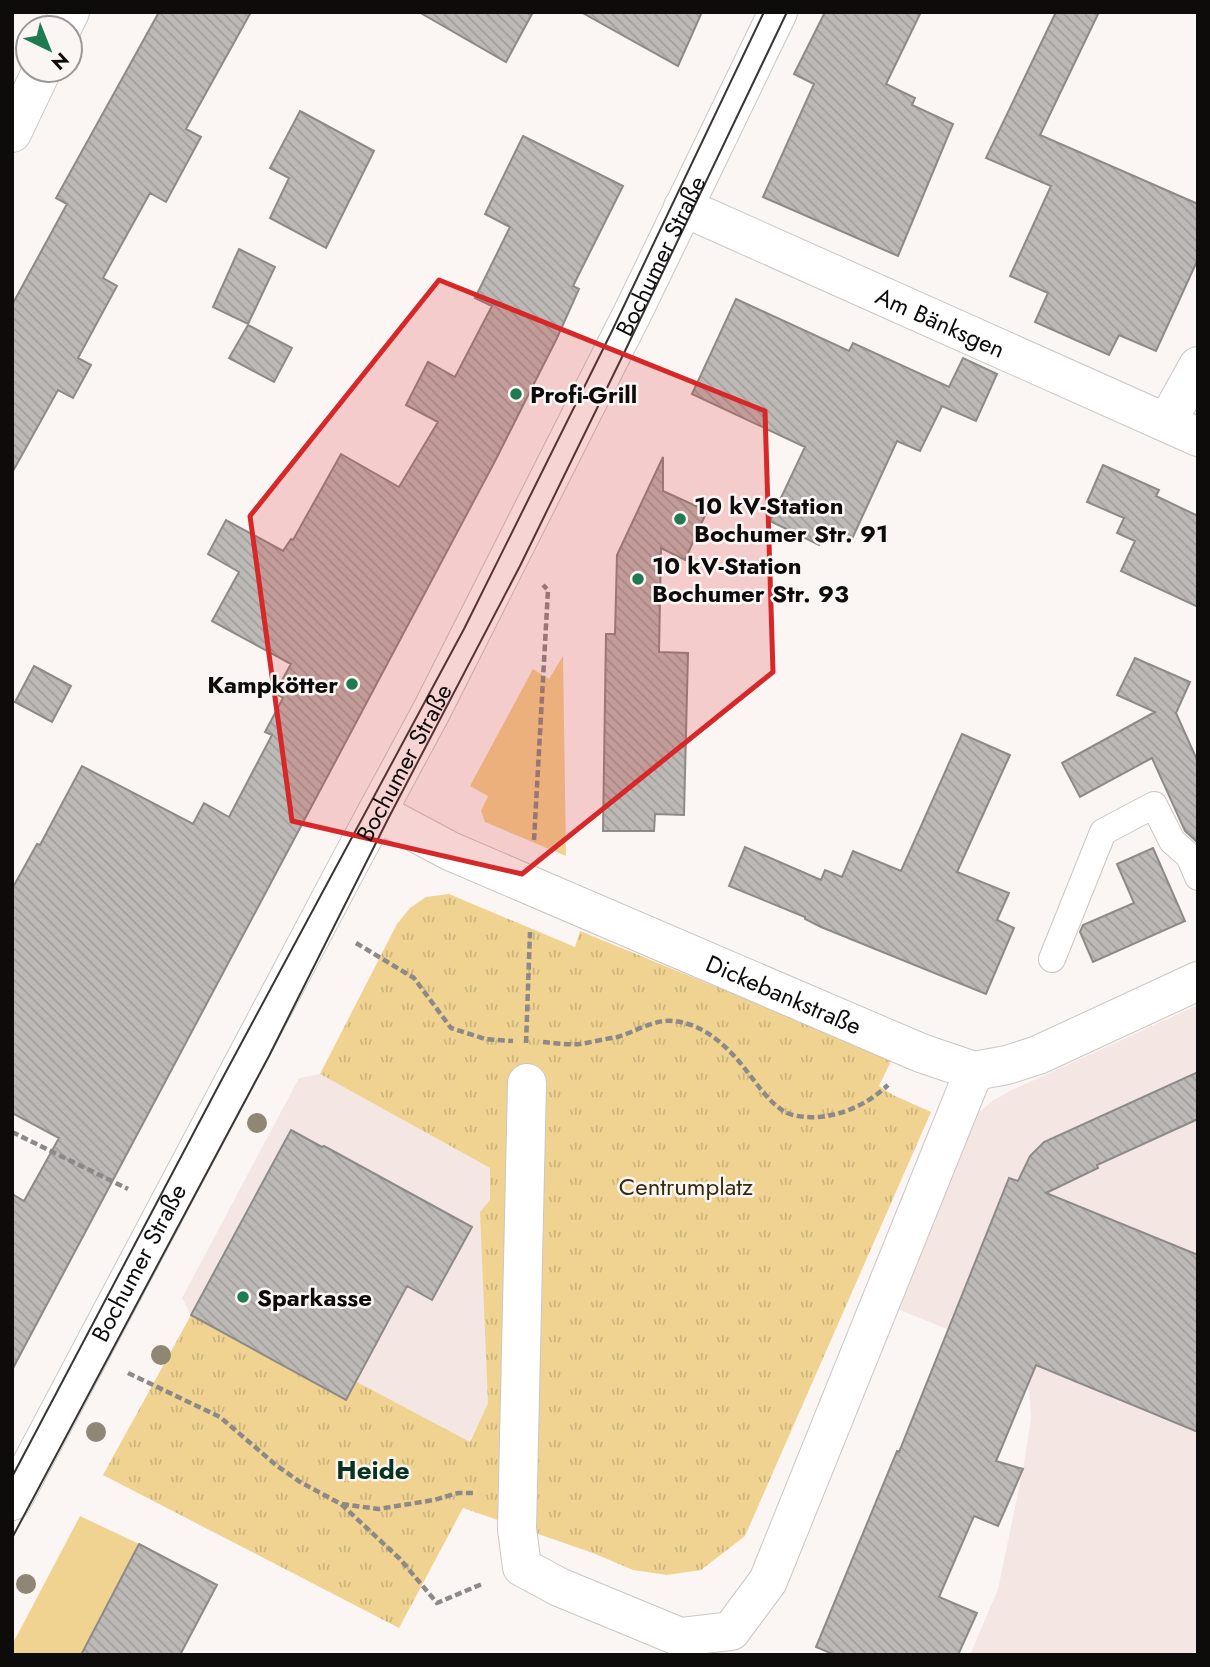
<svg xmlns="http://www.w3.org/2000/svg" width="1210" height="1667" font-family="Jost,sans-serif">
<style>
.built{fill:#f4e7e3}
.green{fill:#f0d391}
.park{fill:url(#park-tufts)}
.building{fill:url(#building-back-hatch);stroke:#8d8a87;stroke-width:2}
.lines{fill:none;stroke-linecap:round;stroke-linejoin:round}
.service-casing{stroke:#cbc6c4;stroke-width:28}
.minor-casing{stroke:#cbc6c4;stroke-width:40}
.secondary-casing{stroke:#cbc6c4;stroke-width:40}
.path{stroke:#8c8988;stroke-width:4.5;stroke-dasharray:7 3.5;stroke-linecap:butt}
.service{stroke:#fff;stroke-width:26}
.minor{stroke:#fff;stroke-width:38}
.secondary{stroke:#fff;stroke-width:38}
.tram{stroke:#383635;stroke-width:2}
.tree{fill:#8f8674}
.marked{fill:#d62828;fill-opacity:0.2;stroke:#d62828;stroke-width:5;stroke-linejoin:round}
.poi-dot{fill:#1e7b51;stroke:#fbf6f4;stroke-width:2.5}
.labels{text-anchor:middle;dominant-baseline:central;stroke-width:5;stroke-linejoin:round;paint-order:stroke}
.street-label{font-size:24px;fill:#0d0c0b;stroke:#fbf6f4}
.poi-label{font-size:24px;font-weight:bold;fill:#0d0c0b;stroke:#fbf6f4;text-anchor:start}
.park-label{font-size:24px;fill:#372a0c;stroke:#fbf6f4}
.neighbourhood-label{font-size:26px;font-weight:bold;fill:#07331f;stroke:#fbf6f4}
</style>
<defs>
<pattern id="park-tufts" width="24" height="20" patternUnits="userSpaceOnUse" patternTransform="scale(1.75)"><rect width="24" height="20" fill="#f0d391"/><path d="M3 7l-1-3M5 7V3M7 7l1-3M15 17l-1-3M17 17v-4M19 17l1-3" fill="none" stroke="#cdb47c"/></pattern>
<pattern id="building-back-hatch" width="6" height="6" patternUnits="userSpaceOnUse" patternTransform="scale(1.75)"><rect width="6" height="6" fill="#bdb9b6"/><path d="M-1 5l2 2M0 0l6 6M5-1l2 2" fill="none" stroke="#a19e9b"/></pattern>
</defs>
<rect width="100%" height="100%" fill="#fbf6f4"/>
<path class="built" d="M 1198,1005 L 1198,1655 L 970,1655 L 998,1589 L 1023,1469 L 1031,1419 L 1027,1362 L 890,1306 L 974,1116 L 994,1100 L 1010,1091 Z
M 320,1074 L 490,1168 L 488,1403 L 469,1443 L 356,1382 L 346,1400 L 191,1315 L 182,1298 L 299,1078 Z"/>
<path class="green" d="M 563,656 L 566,856 L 485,822 L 481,811 L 488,796 L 470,786 L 533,669 L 549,679 Z
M 80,1516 L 139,1544 L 217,1585 L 180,1655 L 12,1655 L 12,1645 Z"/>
<path class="park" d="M 449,894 L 575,947 L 580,931 L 892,1059 L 879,1086 L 893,1095 L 931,1112 L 745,1536 L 701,1570 L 667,1575 L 633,1570 L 593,1553 L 463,1508 L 399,1628 L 103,1475 L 191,1315 L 345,1399 L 355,1381 L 470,1442 L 488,1403 L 480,1212 L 490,1200 L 490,1168 L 320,1074 L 397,924 L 410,908 L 426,897 Z"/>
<path class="building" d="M 159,12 L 251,12 L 186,129 L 201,137 L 166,202 L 150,193 L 103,278 L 117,286 L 78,358 L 91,365 L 73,398 L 58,390 L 12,473 L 12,305 L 67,204 L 56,198 Z
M 419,12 L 533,12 L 506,62 Z
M 581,12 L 702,12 L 678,66 Z
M 825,12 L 921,12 L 886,84 L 915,98 L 912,105 L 953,124 L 898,256 L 763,197 L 814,84 L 794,74 Z
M 1056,12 L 1099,12 L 1040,135 L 1198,204 L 1198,259 L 1156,351 L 1119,335 L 1109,355 L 1035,322 L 1048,293 L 1010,276 L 1051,186 L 986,158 Z
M 300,111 L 374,151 L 326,248 L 270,218 L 289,178 L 270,168 Z
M 523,136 L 623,186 L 573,286 L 579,289 L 557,338 L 494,463 L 12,1370 L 12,1194 L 24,1201 L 59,1138 L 12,1113 L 12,889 L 37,844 L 40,845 L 82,766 L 193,824 L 204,803 L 229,817 L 272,735 L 265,732 L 283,698 L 275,693 L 291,664 L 212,621 L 239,572 L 208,554 L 226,520 L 283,551 L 291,539 L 293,540 L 341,454 L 399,487 L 438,422 L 406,405 L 428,362 L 455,377 L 492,306 L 475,298 L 510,227 L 485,214 Z
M 239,249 L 275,267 L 248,324 L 213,307 Z
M 736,299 L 849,351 L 853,343 L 949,387 L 963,358 L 997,374 L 976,421 L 942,406 L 920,451 L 897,441 L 852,539 L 827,528 L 819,545 L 770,521 L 805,447 L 692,394 Z
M 248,325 L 292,348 L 274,382 L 229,358 Z
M 663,457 L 663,491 L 707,511 L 685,560 L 661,548 L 659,652 L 688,653 L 684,815 L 655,814 L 654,831 L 603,831 L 606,634 L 615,634 L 617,555 Z
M 1103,465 L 1159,490 L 1156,496 L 1198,516 L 1198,607 L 1121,571 L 1135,541 L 1117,533 L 1124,518 L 1087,502 Z
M 1135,658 L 1190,682 L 1176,713 L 1198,762 L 1198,843 L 1185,831 L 1152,758 L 1080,797 L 1062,763 L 1155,712 L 1117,695 Z
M 34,666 L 71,686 L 52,722 L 15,702 Z
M 962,734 L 1010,755 L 957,872 L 1009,893 L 997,920 L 1014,928 L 986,994 L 821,927 L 805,919 L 805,917 L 729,886 L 745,847 L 821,880 L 825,870 L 842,877 L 853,851 L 901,871 Z
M 1153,848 L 1185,921 L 1093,962 L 1080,932 L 1083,925 L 1134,903 L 1117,864 Z
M 1198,1072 L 1198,1119 L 1097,1165 L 1098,1168 L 1046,1193 L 1198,1255 L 1198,1432 L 1036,1365 L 996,1461 L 1023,1469 L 998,1526 L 974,1516 L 939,1597 L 977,1613 L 958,1655 L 835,1655 L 816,1647 L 897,1451 L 899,1452 L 1009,1178 L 1018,1181 L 1030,1156 L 1044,1142 Z
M 291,1130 L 322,1147 L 324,1146 L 472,1227 L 432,1300 L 407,1286 L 346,1400 L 191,1315 Z
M 139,1544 L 217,1585 L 180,1655 L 81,1655 Z"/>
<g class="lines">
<defs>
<path id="service" d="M 1052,959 L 1103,832 L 1154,805 L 1172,841 L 1189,856 L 1198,877"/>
<g id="minor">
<path d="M 62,28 L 70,12"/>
<path d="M 12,133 L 42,70"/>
<path id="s1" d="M 683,207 L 1198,437"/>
<path d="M 1167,422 L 1198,366"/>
<path id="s2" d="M 377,812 L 450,851 L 921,1053 L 974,1071 L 1007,1065 L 1038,1055 L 1198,981"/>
<path d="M 527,1083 L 517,1529 L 522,1567 L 559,1587 L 680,1637 L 731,1631 L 768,1581 L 974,1071"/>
</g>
<g id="secondary">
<path id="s3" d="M 12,1501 L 349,864 L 432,710 L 635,308 L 778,12"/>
</g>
</defs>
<use href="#service" class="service-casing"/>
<use href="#minor" class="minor-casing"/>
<use href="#secondary" class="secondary-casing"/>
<path class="path" d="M 534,840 L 548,590 L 543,585
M 356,943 L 414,978 L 451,1028 L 485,1039 L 513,1041
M 543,1042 C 555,1043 568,1045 580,1044 C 592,1042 605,1039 617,1037 C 635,1032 654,1019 673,1021 C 706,1024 730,1049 749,1074 C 760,1088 770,1103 785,1112 C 796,1118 815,1118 827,1116 C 850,1112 871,1101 888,1085
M 526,1043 L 530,932
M 12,1132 L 128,1189
M 128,1373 L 220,1417 L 276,1465 L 300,1482 L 341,1504 L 400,1559 L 437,1603 L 482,1584
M 342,1504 L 378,1509 L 434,1500 L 458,1493 L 474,1493"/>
<use href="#service" class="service"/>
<use href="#minor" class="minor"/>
<use href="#secondary" class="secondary"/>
<path class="tram" d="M 12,1477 L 221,1081 L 464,629 L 611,333 L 764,12
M 12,1538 L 269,1056 L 388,819 L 520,566 L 625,351 L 787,12"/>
</g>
<g class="tree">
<circle cx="257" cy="1123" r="10"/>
<circle cx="161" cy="1355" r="10"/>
<circle cx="96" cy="1432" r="10"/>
<circle cx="26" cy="1584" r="10"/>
</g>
<path class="marked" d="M 439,280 L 765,411 L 773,672 L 522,874 L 292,821 L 250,516 Z"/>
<g class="poi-dot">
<circle cx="516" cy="394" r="7"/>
<circle cx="680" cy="519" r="7"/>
<circle cx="638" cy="579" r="7"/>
<circle cx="352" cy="684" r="7"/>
<circle cx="243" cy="1297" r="7"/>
</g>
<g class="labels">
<g class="street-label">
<text stroke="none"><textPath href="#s3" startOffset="1404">Bochumer Straße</textPath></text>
<text stroke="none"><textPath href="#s1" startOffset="282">Am Bänksgen</textPath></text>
<text stroke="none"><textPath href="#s3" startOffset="836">Bochumer Straße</textPath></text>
<text stroke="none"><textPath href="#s2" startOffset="446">Dickebankstraße</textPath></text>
<text stroke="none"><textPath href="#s3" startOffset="270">Bochumer Straße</textPath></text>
</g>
<g class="poi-label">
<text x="530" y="394">Profi-Grill</text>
<text x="694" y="505">10 kV-Station<tspan x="694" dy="28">Bochumer Str. 91</tspan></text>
<text x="652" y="565">10 kV-Station<tspan x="652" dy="28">Bochumer Str. 93</tspan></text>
<text x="338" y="684" text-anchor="end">Kampkötter</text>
<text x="257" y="1297">Sparkasse</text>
</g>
<g class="park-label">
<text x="686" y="1186">Centrumplatz</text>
</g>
<g class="neighbourhood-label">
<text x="373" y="1470">Heide</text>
</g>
</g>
<rect width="1210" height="1667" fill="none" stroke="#0d0c0b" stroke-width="28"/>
<g transform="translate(49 49) rotate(137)"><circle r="33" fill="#fbf6f4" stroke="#9c9897" stroke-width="2"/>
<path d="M0-5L12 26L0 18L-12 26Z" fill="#1e7b51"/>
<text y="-10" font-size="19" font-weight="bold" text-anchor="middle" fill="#0d0c0b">N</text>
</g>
</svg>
